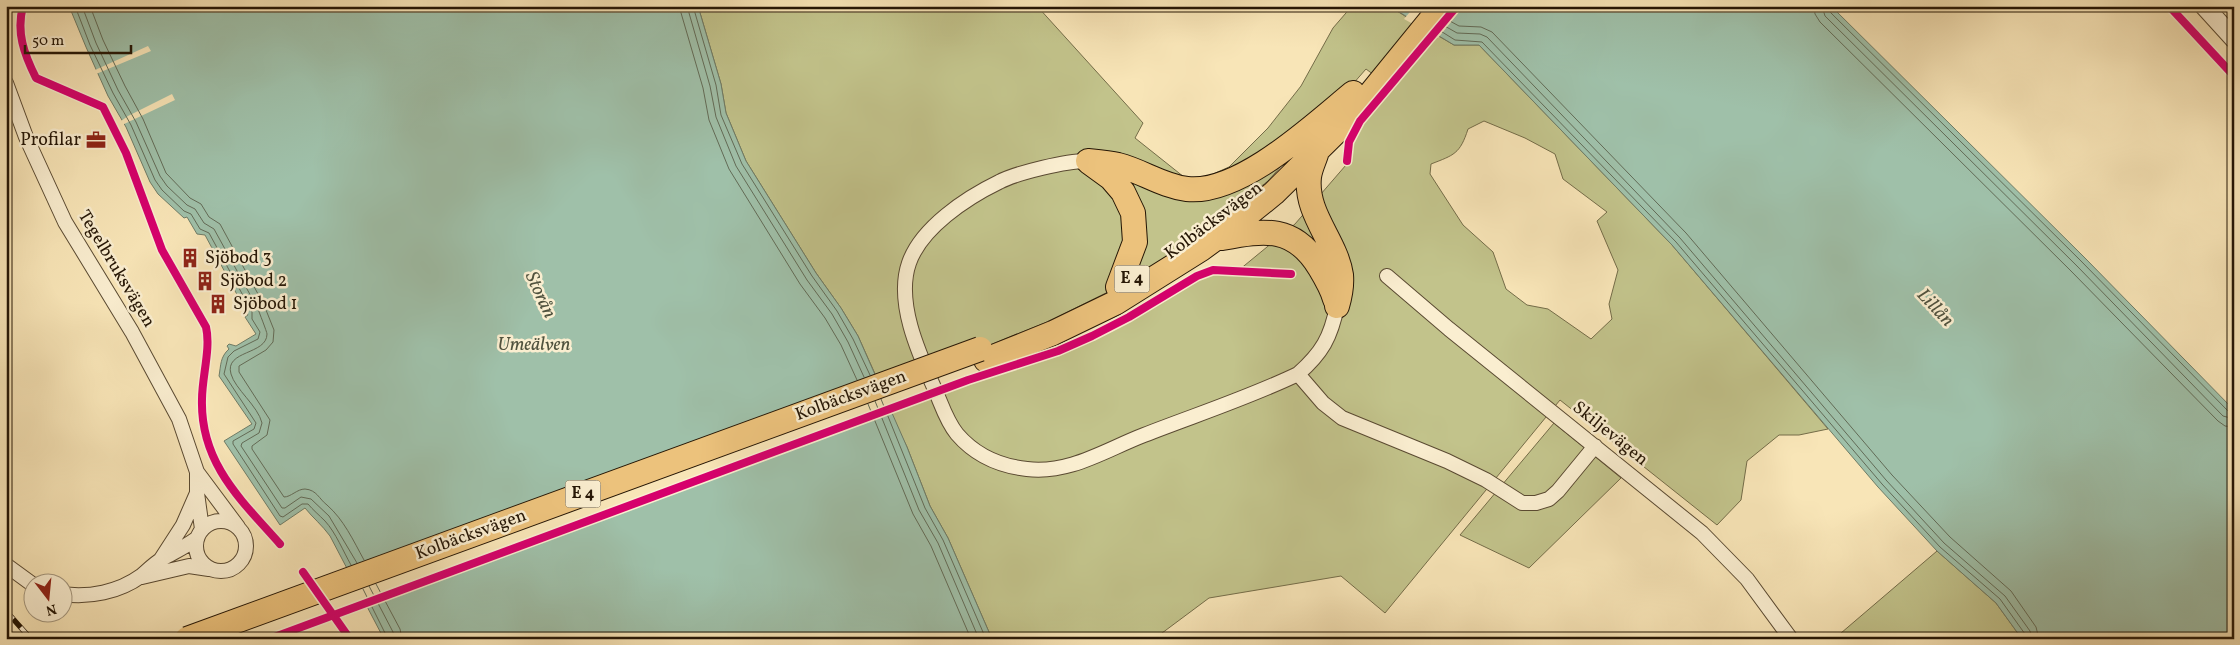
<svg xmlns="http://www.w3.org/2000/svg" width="2240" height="645" font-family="Vollkorn,serif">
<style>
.green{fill:#c2c38b;stroke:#746c48;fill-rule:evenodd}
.water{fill:#9fc0a9;stroke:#6e7c67}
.pier{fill:#f8e5b7}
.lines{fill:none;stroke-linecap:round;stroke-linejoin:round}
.shore{stroke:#626b57;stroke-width:1}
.minor-casing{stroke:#5a4a32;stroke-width:16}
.tertiary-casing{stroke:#5a4a32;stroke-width:20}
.trunk-casing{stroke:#251605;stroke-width:26}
.minor{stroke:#faeed0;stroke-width:14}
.tertiary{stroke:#faeed0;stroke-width:18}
.trunk{stroke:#ecc27c;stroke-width:24}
.rail-casing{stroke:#251605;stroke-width:5.5}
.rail{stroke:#faeed0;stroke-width:4;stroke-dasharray:11;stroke-linecap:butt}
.trunk-bridge-casing{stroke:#251605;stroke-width:26;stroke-linecap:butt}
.trunk-bridge{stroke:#ecc27c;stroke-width:24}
.cycleway-casing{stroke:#faeed0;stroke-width:11}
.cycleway{stroke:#d6006c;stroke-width:8}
.labels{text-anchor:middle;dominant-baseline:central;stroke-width:5;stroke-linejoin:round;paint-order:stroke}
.shield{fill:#faeed0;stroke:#655742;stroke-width:1}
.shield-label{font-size:16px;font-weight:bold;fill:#251605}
.poi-label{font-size:18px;fill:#251605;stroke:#faeed0;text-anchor:start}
.street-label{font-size:18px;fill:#251605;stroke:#faeed0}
.water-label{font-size:19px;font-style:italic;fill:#50523e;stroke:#faeed0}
</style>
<rect width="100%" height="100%" fill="#f8e5b7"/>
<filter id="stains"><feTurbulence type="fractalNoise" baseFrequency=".004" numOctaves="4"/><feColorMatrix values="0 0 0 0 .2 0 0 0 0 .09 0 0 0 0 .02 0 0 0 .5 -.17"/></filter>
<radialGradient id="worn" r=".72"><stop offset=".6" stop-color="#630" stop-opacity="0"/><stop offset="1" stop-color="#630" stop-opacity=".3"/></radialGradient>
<path class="green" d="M 698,6 L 1037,6 L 1143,123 L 1135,138 L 1189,181 L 1202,179 L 1229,167 L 1268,128 L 1301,86 L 1333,28 L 1352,6 L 1389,6 L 1424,28 L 1382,81 L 1366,69 L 1268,181 L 1192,240 L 1153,266 L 1110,291 L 1047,322 L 980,349 L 885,396 L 858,336 L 841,308 L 816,273 L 746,161 L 726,113 L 721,84 Z
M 1435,34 L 1454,45 L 1479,45 L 1672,245 L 1828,429 L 1799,435 L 1779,435 L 1747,461 L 1741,500 L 1717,525 L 1560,400 L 1385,613 L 1341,576 L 1209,598 L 1154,639 L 992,639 L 948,538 L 930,506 L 907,447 L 889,411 L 968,380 L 1058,351 L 1092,336 L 1129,317 L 1197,276 L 1213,270 L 1239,270 L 1295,224 L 1346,165 L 1349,142 L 1353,131 ZM 1484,121 L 1525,138 L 1555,154 L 1563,179 L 1607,212 L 1597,221 L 1618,270 L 1609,304 L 1612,319 L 1591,339 L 1548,309 L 1527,305 L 1506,289 L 1493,252 L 1463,225 L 1430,174 L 1431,164 C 1454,155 1460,154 1468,129 Z
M 1554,423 L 1621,478 L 1529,568 L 1460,535 Z
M 1937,551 L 1996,603 L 2022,639 L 1834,639 Z"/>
<path class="water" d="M 69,6 L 698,6 L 721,84 L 726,113 L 746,161 L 816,273 L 841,308 L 858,336 L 907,447 L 930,506 L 948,538 L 992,639 L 384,639 L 330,536 C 322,525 313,518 305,508 L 280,525 L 224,441 L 252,424 L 219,376 C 221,365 220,357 229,349 L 227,346 L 229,344 L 236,346 L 256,334 L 245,317 L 248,315 L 205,235 L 197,234 L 187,217 L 184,218 L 158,194 L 150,182 L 126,127 L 108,96 L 86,47 Z
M 1389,6 L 1831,6 L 2085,258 L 2234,410 L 2234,639 L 2022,639 L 1996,603 L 1937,551 L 1878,487 L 1672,245 L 1479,45 L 1454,45 Z"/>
<path class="pier" d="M 1415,6 L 1464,6 L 1438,38 L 1404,19 Z
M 148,46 L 151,51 L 96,74 L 95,70 Z
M 172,94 L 175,100 L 122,125 L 121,121 L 128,116 Z
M 887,395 L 893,413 L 365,608 L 348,575 Z"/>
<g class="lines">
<path class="shore" d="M 75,6 L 90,45 L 113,93 L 131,125 L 155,180 L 162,190 L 184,211 L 191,214 L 200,229 L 209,233 L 252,312 L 252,319 L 260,332 L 258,339 L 234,351 L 228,357 L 224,374 L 256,423 L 254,429 L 233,441 L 233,444 L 280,516 L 283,517 L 302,504 L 308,504 C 313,510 319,515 325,521 C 336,533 343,551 351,565
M 82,6 L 96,43 L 118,90 L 136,122 L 160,176 L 167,186 L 187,205 L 195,209 L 204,223 L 214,229 L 258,309 C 259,312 267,332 267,334 C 267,355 224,350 231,374 C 235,389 258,406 262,423 L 259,433 L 242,443 L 241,446 L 282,508 L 285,508 L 301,497 L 311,499 L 329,516 L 357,563
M 90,6 L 103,40 L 125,86 L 143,119 L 166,173 L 190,198 L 201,204 L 209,217 L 220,224 L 264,305 L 274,330 L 273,342 L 266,350 L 239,366 L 239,372 L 270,420 L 267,435 L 252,446 L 252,449 L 284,497 C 291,497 297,489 305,489 C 317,490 319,499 327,505 C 344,520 353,540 364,560
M 679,6 L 703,88 L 709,120 L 729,169 L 800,284 L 825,318 L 841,345 L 857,380
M 687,6 L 710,86 L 716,117 L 736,166 L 807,280 L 832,314 L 848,342 L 864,377
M 693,6 L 716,85 L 721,115 L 742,164 L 812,276 L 837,311 L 853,339 L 870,375
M 1814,6 L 1815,14 L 1820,22 L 2071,271 L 2218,421 L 2225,426 L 2234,427
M 1822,6 L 1825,16 L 2077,266 L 2223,416 L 2234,419
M 1828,6 L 1830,12 L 2081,261 L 2228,411 L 2234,413
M 1448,20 L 1459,26 L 1481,27 L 1492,32 L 1686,233 L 1892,475 L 1950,537 L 2011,591 L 2036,627 L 2039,639
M 1443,25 L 1457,33 L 1480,34 L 1487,37 L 1680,238 L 1886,480 L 1944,543 L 2005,596 L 2030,631 L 2032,639
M 1439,30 L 1455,40 L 1482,42 L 1676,242 L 1882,484 L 1940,547 L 2000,599 L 2025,634 L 2026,639
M 881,399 L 925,508 L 943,540 L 986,639
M 875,401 L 919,510 L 938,543 L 979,639
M 868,404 L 913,514 L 931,546 L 971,639
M 376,584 L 400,629 L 402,639
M 369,586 L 393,632 L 395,639
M 363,589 L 388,639"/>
<defs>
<path id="minor" d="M 6,83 L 26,137 L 65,222 L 132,332 L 179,419 L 197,472 L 197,493 L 183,525 L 161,559
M 1088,161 C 1069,160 1016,173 999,182 C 966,198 921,228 909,263 C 895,303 920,356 936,392 C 942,406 947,422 957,434 C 975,455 999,466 1027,469 C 1070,474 1105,450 1144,435 C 1195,415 1248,398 1298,374
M 1387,276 L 1449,329 L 1702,533 L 1747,579 L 1791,639
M 1337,306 C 1331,337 1322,353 1298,374 L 1323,403 L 1342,418 L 1447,461 L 1486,480 L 1522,503 L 1536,503 L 1549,499 L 1558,491 L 1595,446
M 197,472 L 238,527
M 197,493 L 202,529
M196 546a25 25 0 1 1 50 0a25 25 0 1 1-50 0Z
M 6,565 L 32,584
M 142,577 L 189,566 L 209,569
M 62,594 C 89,598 119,592 141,576 C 148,570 155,563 162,559 C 174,552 185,547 196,539"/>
<path id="tertiary" d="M 2204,6 L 2234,39"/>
<path id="trunk" d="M 1317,151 C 1315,159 1310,168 1309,177 C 1305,214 1336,241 1341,275 C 1342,286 1340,296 1337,306
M 1088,161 C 1098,162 1109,163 1118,165 C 1142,171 1162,186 1187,189 C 1240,195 1314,125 1353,93
M 1089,162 L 1111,178 L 1123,192 L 1133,213 L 1135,242 L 1118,287
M 1222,238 C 1265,230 1294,225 1320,268 C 1326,278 1332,288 1335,299
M 986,360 L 1053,333 L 1115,303 L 1201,249 L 1238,222 L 1274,193 L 1354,114 L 1442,6"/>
</defs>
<use href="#minor" class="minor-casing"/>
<use href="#tertiary" class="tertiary-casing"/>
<use href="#trunk" class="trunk-casing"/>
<use href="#minor" class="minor"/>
<use href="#tertiary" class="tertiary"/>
<use href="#trunk" class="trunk"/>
<defs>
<path id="rail" d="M 6,611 L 31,639"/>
</defs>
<use href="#rail" class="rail-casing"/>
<use href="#rail" class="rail"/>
<defs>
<path id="trunk-bridge" d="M 187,639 L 980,349"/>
</defs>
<use href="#trunk-bridge" class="trunk-bridge-casing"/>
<use href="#trunk-bridge" class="trunk-bridge"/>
<defs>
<path id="cycleway" d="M 23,6 C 16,32 24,54 36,78 L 103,107 L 126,153 L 162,250 L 206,327 C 211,348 202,377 202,399 C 200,463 241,500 280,544
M 2169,6 L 2234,76
M 1347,161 L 1349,142 L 1360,121 L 1457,6
M 303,572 L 350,639
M 269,639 L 968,380 L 1058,351 L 1092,336 L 1129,317 L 1197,276 L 1213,270 L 1291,274"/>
</defs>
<use href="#cycleway" class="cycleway-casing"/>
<use href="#cycleway" class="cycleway"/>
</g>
<defs>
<symbol id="office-bare" viewBox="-9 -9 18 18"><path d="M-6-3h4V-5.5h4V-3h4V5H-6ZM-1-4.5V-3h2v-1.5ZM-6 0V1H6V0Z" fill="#8f2418" stroke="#faeed0" stroke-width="2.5" paint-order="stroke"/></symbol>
<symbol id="building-bare" viewBox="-9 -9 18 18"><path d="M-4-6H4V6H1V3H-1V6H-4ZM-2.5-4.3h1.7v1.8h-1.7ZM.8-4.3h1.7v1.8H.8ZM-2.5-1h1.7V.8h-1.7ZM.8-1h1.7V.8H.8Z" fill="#8f2418" stroke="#faeed0" stroke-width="2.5" paint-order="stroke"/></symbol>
</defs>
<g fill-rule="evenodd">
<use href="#office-bare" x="82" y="126" width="28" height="28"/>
<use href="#building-bare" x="176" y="244" width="28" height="28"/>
<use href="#building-bare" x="191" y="267" width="28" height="28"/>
<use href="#building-bare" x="204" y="290" width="28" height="28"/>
</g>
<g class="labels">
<g class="shield">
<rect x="1114.5" y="265.5" width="35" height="27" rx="4"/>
<rect x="565.5" y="480.5" width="35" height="27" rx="4"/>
</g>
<g class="shield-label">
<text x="1132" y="279">E 4</text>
<text x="583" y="494">E 4</text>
</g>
<g class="poi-label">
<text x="81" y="140" text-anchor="end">Profilar</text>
<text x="205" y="258">Sjöbod 3</text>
<text x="220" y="281">Sjöbod 2</text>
<text x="233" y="304">Sjöbod 1</text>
</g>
<g class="street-label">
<text transform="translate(1214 221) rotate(-37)">Kolbäcksvägen</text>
<text transform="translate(116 269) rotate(59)">Tegelbruksvägen</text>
<text transform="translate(851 396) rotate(-20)">Kolbäcksvägen</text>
<text transform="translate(1610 434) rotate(39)">Skiljevägen</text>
<text transform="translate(471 535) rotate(-20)">Kolbäcksvägen</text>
</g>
<g class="water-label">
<text transform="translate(540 295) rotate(65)">Storån</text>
<text transform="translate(1935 308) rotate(47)">Lillån</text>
<text x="534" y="345">Umeälven</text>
</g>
</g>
<rect width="2240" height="645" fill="none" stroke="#f8e5b7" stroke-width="25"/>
<rect x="8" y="8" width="2225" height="630" fill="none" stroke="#251605" stroke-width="2.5"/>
<rect x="12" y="12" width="2215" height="620" fill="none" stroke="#251605"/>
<g transform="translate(48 598) rotate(164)"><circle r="24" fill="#faeed0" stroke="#a5987f"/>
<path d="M0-4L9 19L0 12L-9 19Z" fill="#8f2418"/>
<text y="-8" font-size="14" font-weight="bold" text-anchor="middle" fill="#251605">N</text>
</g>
<path d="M25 45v8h106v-8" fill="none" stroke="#251605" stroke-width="2.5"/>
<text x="32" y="45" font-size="15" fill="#251605" stroke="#faeed0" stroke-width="4" paint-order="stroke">50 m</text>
<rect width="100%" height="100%" filter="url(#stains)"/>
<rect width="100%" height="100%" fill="url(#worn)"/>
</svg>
